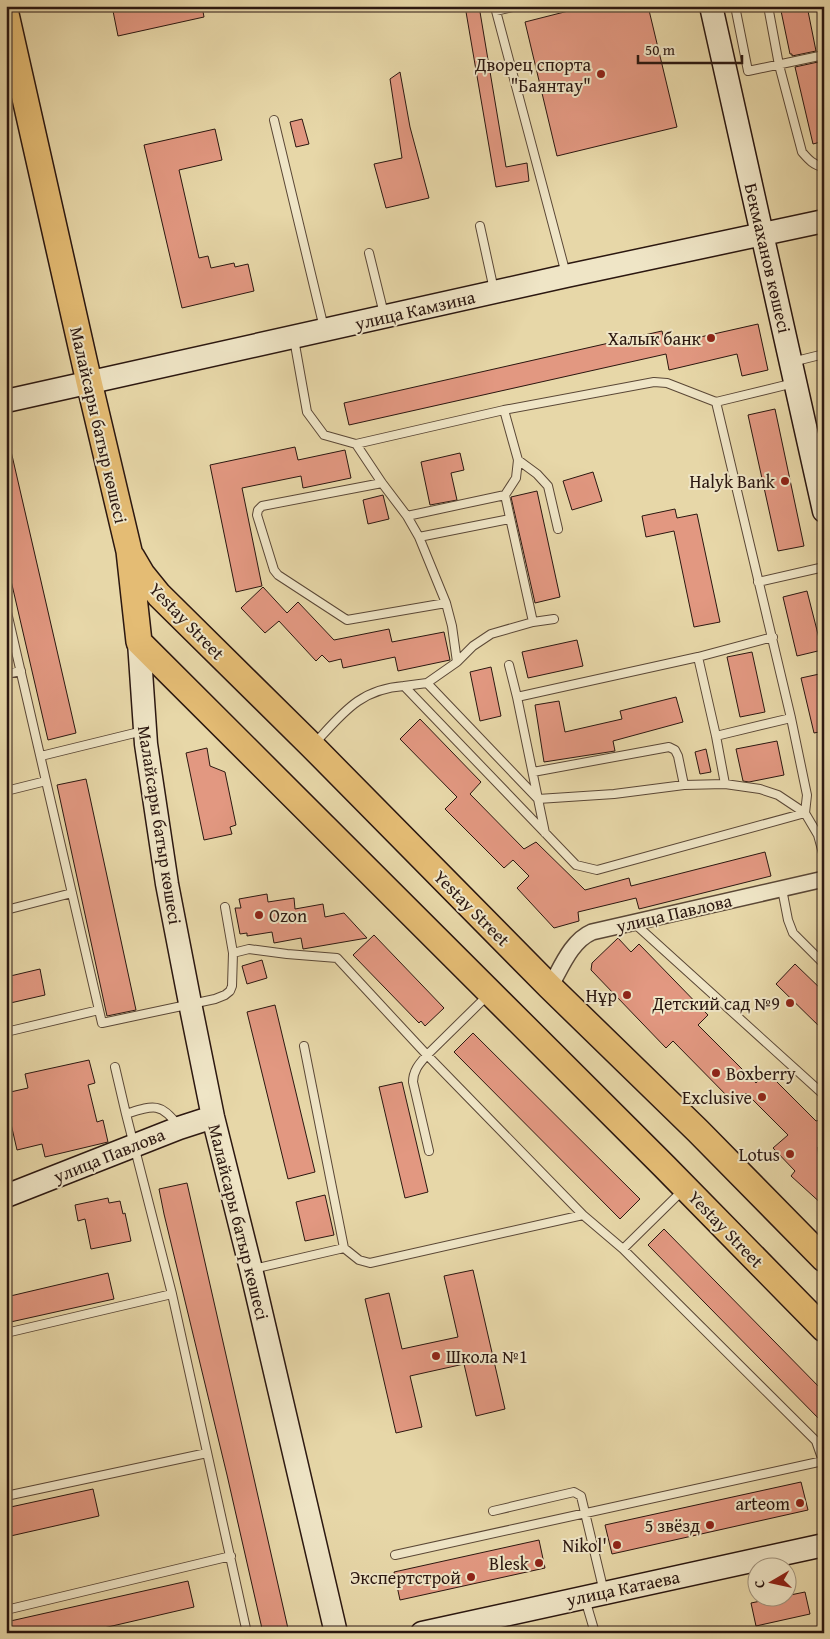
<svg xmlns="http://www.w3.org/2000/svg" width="830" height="1639" font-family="'Gentium Book Plus',serif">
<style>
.building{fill:#e29881;stroke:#2b1710}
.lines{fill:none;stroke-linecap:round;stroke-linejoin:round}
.lane-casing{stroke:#5a4736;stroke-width:10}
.street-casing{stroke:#5a4736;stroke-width:18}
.secondary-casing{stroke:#2b1710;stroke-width:25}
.primary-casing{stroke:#2b1710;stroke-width:28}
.lane{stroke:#efe5c6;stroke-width:8}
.street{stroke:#efe5c6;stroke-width:15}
.secondary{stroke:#efe5c6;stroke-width:22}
.primary{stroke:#e4bc74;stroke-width:25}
.poi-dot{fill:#8f2418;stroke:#efe5c6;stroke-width:2}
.labels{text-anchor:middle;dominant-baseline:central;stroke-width:4;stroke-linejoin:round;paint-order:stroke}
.poi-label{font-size:18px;fill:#2b1710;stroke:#efe5c6;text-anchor:end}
.street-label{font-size:18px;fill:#2b1710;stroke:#efe5c6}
</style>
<rect width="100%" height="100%" fill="#e7d7a8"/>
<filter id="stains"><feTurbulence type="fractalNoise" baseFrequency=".004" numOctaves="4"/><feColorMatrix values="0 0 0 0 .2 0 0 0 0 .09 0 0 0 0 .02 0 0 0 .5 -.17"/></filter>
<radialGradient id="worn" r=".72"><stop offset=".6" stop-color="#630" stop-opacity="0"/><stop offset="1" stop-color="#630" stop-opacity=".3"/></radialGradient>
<path class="building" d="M 133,6 L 202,6 L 204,17 L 118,36 L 113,11 Z
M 465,6 L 479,6 L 506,167 L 527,163 L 529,181 L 496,187 Z
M 588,6 L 648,6 L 677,127 L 557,156 L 525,22 Z
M 780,6 L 807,6 L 816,51 L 792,56 L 792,54 L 790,54 Z
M 818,62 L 824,87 L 824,141 L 813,144 L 795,67 Z
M 400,72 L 410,127 L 429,198 L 386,208 L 374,164 L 402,158 L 390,79 Z
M 302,119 L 309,144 L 296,147 L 290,122 Z
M 215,129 L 222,160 L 179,170 L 199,258 L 208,256 L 211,268 L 234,263 L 235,267 L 248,264 L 254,291 L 182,308 L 144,145 Z
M 758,324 L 768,370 L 742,376 L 737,354 L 669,370 L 666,354 L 349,425 L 344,403 L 662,331 L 665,345 Z
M 775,409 L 804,546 L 778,551 L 748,415 Z
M 295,447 L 298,460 L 345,450 L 351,478 L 303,488 L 301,476 L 242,488 L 262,586 L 236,592 L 210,465 Z
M 6,451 L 11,451 L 76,733 L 48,740 L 6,559 Z
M 460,453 L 464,470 L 451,473 L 457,500 L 430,505 L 421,462 Z
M 593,472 L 602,501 L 572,510 L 563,481 Z
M 537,491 L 560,597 L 535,603 L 511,497 Z
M 383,495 L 389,519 L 368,524 L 363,500 Z
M 675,509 L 677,518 L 697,514 L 720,622 L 694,627 L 674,531 L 646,537 L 642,516 Z
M 263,587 L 287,613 L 298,602 L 334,640 L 389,629 L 392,642 L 444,632 L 450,660 L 398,671 L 395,657 L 343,668 L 341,659 L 329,662 L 322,655 L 316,661 L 279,621 L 265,633 L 241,608 Z
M 807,591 L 822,650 L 797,656 L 783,597 Z
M 577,640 L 583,666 L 528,678 L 522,652 Z
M 752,652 L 765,712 L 740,717 L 727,657 Z
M 491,667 L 501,716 L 480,721 L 470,672 Z
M 824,673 L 824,731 L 814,733 L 801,678 Z
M 676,697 L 683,722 L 613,741 L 615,751 L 544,762 L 535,705 L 559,701 L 565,732 L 622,719 L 620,711 Z
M 420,719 L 481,782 L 470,794 L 524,849 L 536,842 L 585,890 L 629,878 L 631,886 L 765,852 L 771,876 L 639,909 L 636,898 L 578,912 L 579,921 L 554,928 L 517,888 L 529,876 L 513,860 L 504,868 L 445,809 L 457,797 L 400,739 Z
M 777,741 L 784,775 L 749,782 L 743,781 L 736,749 Z
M 207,748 L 210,766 L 225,772 L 236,825 L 230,827 L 232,834 L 204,840 L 186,753 Z
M 706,749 L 711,772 L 700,774 L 695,752 Z
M 86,779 L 136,1010 L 107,1016 L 57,785 Z
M 267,894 L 268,902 L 294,898 L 295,909 L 323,904 L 325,917 L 344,913 L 367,938 L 303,949 L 301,938 L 274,943 L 272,932 L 247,936 L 247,933 L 240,934 L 235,908 L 241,908 L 239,899 Z
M 374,935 L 444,1008 L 425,1026 L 421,1021 L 419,1023 L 353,955 Z
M 618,938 L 631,952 L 639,944 L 708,1015 L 698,1025 L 756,1083 L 767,1072 L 816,1121 L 824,1119 L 824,1146 L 818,1147 L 819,1163 L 824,1168 L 824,1206 L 791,1176 L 795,1171 L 773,1148 L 788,1135 L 746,1093 L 735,1104 L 673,1041 L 666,1048 L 591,970 L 592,963 Z
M 262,960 L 267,978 L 247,984 L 242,966 Z
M 795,964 L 824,992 L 824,1031 L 776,984 Z
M 40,969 L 45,995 L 6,1004 L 6,977 Z
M 275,1005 L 315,1172 L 288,1179 L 247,1012 Z
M 473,1033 L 640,1199 L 620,1219 L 454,1052 Z
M 89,1060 L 95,1083 L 88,1085 L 97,1122 L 103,1120 L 108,1142 L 45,1157 L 42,1144 L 17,1150 L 6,1102 L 6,1093 L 28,1088 L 25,1074 Z
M 402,1082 L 428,1192 L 405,1198 L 379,1087 Z
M 187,1183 L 289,1633 L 263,1633 L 227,1475 L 164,1214 L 159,1189 Z
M 325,1195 L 334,1235 L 305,1241 L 296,1202 Z
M 108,1198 L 109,1203 L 120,1201 L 123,1214 L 125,1213 L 131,1241 L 91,1249 L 85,1219 L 78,1221 L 75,1205 Z
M 664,1229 L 824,1392 L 824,1424 L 648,1245 Z
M 473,1270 L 505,1409 L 476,1416 L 464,1364 L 410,1376 L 422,1427 L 396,1433 L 365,1299 L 389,1293 L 402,1349 L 458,1337 L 444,1276 Z
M 108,1273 L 114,1299 L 6,1323 L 6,1297 Z
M 801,1482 L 808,1510 L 612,1554 L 605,1525 Z
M 93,1489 L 99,1516 L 6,1537 L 6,1508 Z
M 539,1540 L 545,1568 L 400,1600 L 394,1572 Z
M 188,1581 L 194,1607 L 82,1633 L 6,1633 L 6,1622 Z
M 805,1592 L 810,1614 L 756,1626 L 751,1603 Z"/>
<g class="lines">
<defs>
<path id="lane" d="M 517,6 L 496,11 L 566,274
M 735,6 L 748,71 L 824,55
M 768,6 L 779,65 L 802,152 C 808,159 814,166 824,167
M 274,120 L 324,328
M 480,226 L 494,290
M 369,253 L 384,314
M 294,339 L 307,412 L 324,435 L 356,444 L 382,483 L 407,516 L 419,537 L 446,603 L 452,626 L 457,662 L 427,683 L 404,686
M 792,362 L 824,354
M 504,410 L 654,382 L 667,383 L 716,402 L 794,383
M 356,444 L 504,410 L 518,460 L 516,478 L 505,495
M 518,460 L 537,474 L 548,486 L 558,529
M 382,483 L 262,506 L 258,510 L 257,515 L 274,570 L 278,575 L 347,620 L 446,603
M 407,516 L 505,495 L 533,622 L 491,634 L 473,646 L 457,662
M 419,537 L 510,519
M 758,582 L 824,567
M 6,608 L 46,781
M 533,622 L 554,619
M 698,657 L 773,637
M 509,665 L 517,697
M 6,674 L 21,671
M 427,683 L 538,799 L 614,794 L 684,785 L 725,784
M 716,736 L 791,718
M 315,743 C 343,713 360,689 404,686 L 576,865 L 597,870 L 805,813 L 818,835 L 824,857
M 41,756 L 143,731
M 533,772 L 669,747 L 675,750 L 678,756 L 684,785
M 6,791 L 46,781 L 102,1023 L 215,999 L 225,995 L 230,991 L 232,986 L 233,953 L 249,949 L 287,954 L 337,958 L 427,1055 C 420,1063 413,1070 413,1082 L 429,1151
M 545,833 L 517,697 L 698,657 L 716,736 L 725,784 L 760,789 L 778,795 L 805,813 L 807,795 L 791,718 L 716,402
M 782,889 L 788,920 L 793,933 L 824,964
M 225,907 L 233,953
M 6,910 L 72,893
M 634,923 L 824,1095
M 488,995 L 427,1055 L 583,1215
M 6,1032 L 99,1010
M 304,1046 L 344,1248
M 115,1067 L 126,1114 C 151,1106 161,1101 178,1126
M 126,1114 L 172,1294 L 247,1633
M 623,1249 L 682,1191
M 253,1269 L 344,1248 L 359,1260 L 370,1263 L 583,1215 L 623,1249 L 816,1441 L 823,1461 L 395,1555
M 6,1333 L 172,1294
M 6,1496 L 207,1453
M 493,1511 L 574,1492 L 581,1496 L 604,1592
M 585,1599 L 595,1633
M 6,1610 L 231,1556"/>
<path id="street" d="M 550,987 C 561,968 571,941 592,932 L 824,879"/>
<path id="secondary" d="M 711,6 L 824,511
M 6,401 L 566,276 L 824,221
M 139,642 L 146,744 L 167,884 L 190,1003 L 213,1117 L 251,1269 L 336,1633
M 6,1196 L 179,1128 L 213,1117
M 422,1633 L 824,1545"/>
<path id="primary" d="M 6,14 L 89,382 L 129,551 L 139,642 L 664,1166 L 824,1329
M 132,557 L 142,574 L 159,595 L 312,746 L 550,987 L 698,1131 L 824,1259"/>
</defs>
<use href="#lane" class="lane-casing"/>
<use href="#street" class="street-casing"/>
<use href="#secondary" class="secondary-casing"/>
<use href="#primary" class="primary-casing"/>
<use href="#lane" class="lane"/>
<use href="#street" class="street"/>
<use href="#secondary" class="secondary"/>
<use href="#primary" class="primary"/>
</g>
<g class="poi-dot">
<circle cx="601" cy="74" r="5"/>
<circle cx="711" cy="338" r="5"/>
<circle cx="785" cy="481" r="5"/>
<circle cx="259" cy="915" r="5"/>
<circle cx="627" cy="995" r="5"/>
<circle cx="790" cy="1003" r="5"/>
<circle cx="716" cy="1073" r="5"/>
<circle cx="762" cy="1097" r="5"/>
<circle cx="790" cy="1154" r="5"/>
<circle cx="436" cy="1356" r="5"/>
<circle cx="800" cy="1503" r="5"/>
<circle cx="710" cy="1525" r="5"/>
<circle cx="617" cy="1545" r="5"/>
<circle cx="539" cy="1563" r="5"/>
<circle cx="471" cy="1577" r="5"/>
</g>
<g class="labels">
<g class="poi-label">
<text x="591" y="64">Дворец спорта<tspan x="591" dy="21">"Баянтау"</tspan></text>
<text x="701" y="338">Халык банк</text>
<text x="775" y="481">Halyk Bank</text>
<text x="269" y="915" text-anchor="start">Ozon</text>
<text x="617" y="995">Нұр</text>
<text x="780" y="1003">Детский сад №9</text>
<text x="726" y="1073" text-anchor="start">Boxberry</text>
<text x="752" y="1097">Exclusive</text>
<text x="780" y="1154">Lotus</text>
<text x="446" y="1356" text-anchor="start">Школа №1</text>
<text x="790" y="1503">arteom</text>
<text x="700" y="1525">5 звёзд</text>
<text x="607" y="1545">Nikol'</text>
<text x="529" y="1563">Blesk</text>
<text x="461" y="1577">Экспертстрой</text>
</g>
<g class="street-label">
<text transform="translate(768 258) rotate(77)">Бекмаханов көшесі</text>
<text transform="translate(415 310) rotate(-13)">улица Камзина</text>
<text transform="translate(99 425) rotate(77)">Малайсары батыр көшесі</text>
<text transform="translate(187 621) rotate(46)">Yestay Street</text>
<text transform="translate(160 825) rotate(81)">Малайсары батыр көшесі</text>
<text transform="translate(472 908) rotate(45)">Yestay Street</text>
<text transform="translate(674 913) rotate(-13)">улица Павлова</text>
<text transform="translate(109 1155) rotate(-22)">улица Павлова</text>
<text transform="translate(239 1222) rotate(76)">Малайсары батыр көшесі</text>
<text transform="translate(726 1229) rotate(46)">Yestay Street</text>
<text transform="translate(623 1588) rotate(-12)">улица Катаева</text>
</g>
</g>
<rect width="830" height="1639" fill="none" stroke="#e7d7a8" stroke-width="25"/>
<rect x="8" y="8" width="815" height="1624" fill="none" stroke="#2b1710" stroke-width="2.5"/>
<rect x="12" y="12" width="805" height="1614" fill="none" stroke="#2b1710"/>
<g transform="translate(772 1582) rotate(261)"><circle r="24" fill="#efe5c6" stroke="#a1937d"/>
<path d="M0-4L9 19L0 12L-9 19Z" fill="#8f2418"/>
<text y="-8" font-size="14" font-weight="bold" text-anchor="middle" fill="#2b1710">С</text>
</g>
<path d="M638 55v8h104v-8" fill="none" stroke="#2b1710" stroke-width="2.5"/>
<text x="645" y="55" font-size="15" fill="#2b1710" stroke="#efe5c6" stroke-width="4" paint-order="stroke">50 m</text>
<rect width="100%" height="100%" filter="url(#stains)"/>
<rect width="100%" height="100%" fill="url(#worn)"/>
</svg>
